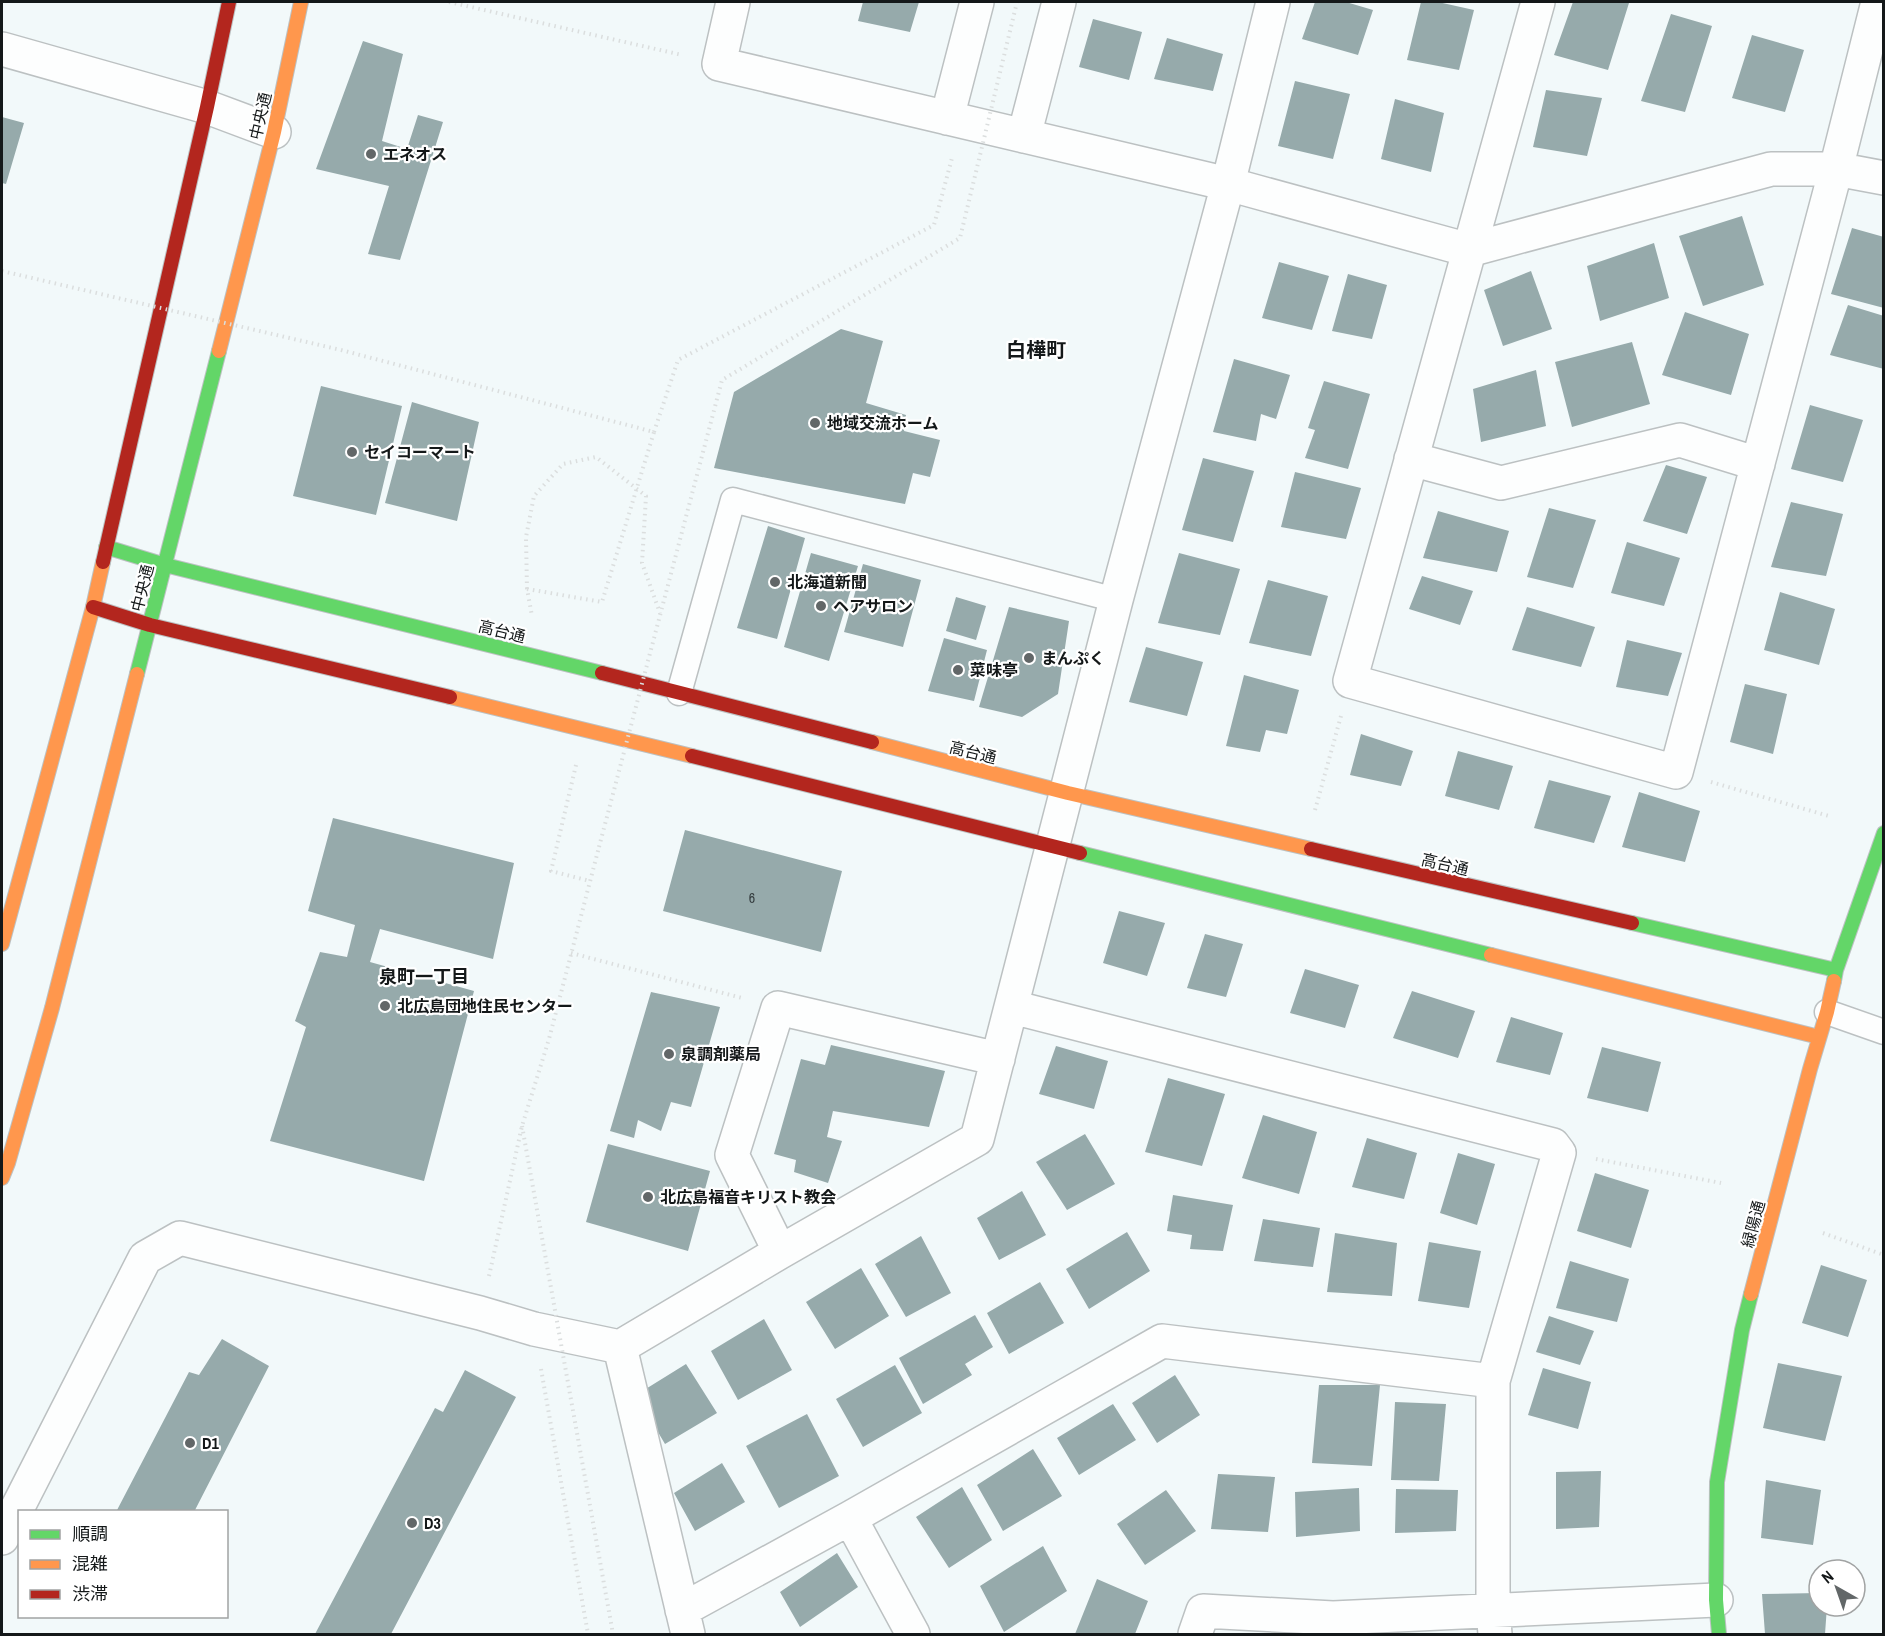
<svg xmlns="http://www.w3.org/2000/svg" width="1885" height="1636" font-family="'Archivo Narrow','Noto Sans JP',sans-serif">
<style>
.building{fill:#96aaab}
.lines{fill:none;stroke-linecap:round;stroke-linejoin:round}
.lane-casing{stroke:#bcc1c2;stroke-width:27}
.street-casing{stroke:#bcc1c2;stroke-width:36}
.fast-casing{stroke:#bcc1c2;stroke-width:16}
.slow-casing{stroke:#bcc1c2;stroke-width:16}
.jam-casing{stroke:#bcc1c2;stroke-width:16}
.path{stroke:#dbdede;stroke-width:4;stroke-dasharray:1.5 4.5;stroke-linecap:butt}
.lane{stroke:#fdfefe;stroke-width:24}
.street{stroke:#fdfefe;stroke-width:33}
.fast{stroke:#63d668;stroke-width:14}
.slow{stroke:#ff974d;stroke-width:14}
.jam{stroke:#b3261e;stroke-width:14}
.path-bridge{stroke:#dbdede;stroke-width:4;stroke-dasharray:1.5 4.5;stroke-linecap:butt}
.poi-dot{fill:#626768;stroke:#fff;stroke-width:2}
.labels{text-anchor:middle;dominant-baseline:central;stroke-width:4.5;stroke-linejoin:round;paint-order:stroke}
.number-label{font-size:14px;fill:#343c3e}
.street-label{font-size:16px;fill:#141819;stroke:#fff}
.poi-label{font-size:16px;font-weight:bold;fill:#141819;stroke:#fff;text-anchor:start}
.neighbourhood-label{font-size:18px;font-weight:bold;fill:#141819;stroke:#fff}
.quarter-label{font-size:20px;font-weight:bold;fill:#141819;stroke:#fff}
</style>
<rect width="100%" height="100%" fill="#f2f9fa"/>
<path class="building" d="M 863,2 L 919,2 L 910,32 L 858,21 Z
M 1315,2 L 1346,2 L 1373,10 L 1358,55 L 1302,39 Z
M 1421,2 L 1438,2 L 1474,10 L 1459,70 L 1407,60 Z
M 1573,2 L 1625,2 L 1629,3 L 1608,70 L 1554,55 Z
M 1671,14 L 1712,26 L 1685,112 L 1641,101 Z
M 1093,19 L 1142,32 L 1129,80 L 1079,67 Z
M 1752,35 L 1804,50 L 1785,112 L 1732,98 Z
M 1167,38 L 1223,54 L 1213,91 L 1154,79 Z
M 363,41 L 403,54 L 382,141 L 407,149 L 418,115 L 443,122 L 400,260 L 368,254 L 389,186 L 316,169 Z
M 1295,81 L 1350,94 L 1333,159 L 1278,146 Z
M 1546,90 L 1602,98 L 1587,156 L 1533,147 Z
M 1395,99 L 1444,113 L 1431,172 L 1381,159 Z
M 2,117 L 24,123 L 6,184 L 2,183 Z
M 1742,216 L 1764,285 L 1703,306 L 1679,236 Z
M 1852,228 L 1884,237 L 1884,308 L 1831,294 Z
M 1654,243 L 1669,298 L 1600,321 L 1587,266 Z
M 1279,262 L 1329,276 L 1312,330 L 1262,318 Z
M 1531,271 L 1552,329 L 1503,346 L 1484,290 Z
M 1348,274 L 1387,285 L 1372,339 L 1332,331 Z
M 1848,305 L 1884,316 L 1884,369 L 1830,355 Z
M 1685,312 L 1749,334 L 1731,395 L 1662,375 Z
M 841,329 L 883,341 L 866,403 L 906,415 L 904,431 L 940,440 L 930,477 L 913,473 L 905,504 L 714,468 L 734,392 Z
M 1632,342 L 1650,404 L 1572,427 L 1555,362 Z
M 1234,359 L 1290,375 L 1276,419 L 1261,414 L 1256,441 L 1213,432 Z
M 1536,370 L 1546,426 L 1481,442 L 1473,389 Z
M 1324,381 L 1370,394 L 1348,469 L 1305,458 L 1315,430 L 1308,428 Z
M 321,386 L 402,406 L 376,515 L 293,496 Z
M 412,402 L 479,422 L 457,521 L 385,503 Z
M 1810,405 L 1863,420 L 1843,482 L 1791,469 Z
M 1203,458 L 1254,471 L 1233,542 L 1182,530 Z
M 1666,465 L 1707,477 L 1687,534 L 1643,521 Z
M 1295,472 L 1361,488 L 1346,539 L 1281,527 Z
M 1791,502 L 1843,514 L 1826,576 L 1771,567 Z
M 1549,508 L 1596,520 L 1573,588 L 1527,577 Z
M 1438,511 L 1509,531 L 1497,572 L 1423,558 Z
M 768,526 L 805,538 L 777,639 L 737,628 Z
M 1627,542 L 1680,558 L 1664,606 L 1611,593 Z
M 811,553 L 858,566 L 829,661 L 784,647 Z
M 1179,553 L 1240,569 L 1220,635 L 1158,623 Z
M 863,564 L 921,580 L 903,647 L 844,632 Z
M 1422,576 L 1473,591 L 1460,625 L 1409,609 Z
M 1268,580 L 1328,596 L 1311,656 L 1249,643 Z
M 1780,592 L 1835,609 L 1819,665 L 1764,650 Z
M 956,597 L 986,606 L 976,640 L 946,631 Z
M 1009,607 L 1069,621 L 1058,694 L 1022,717 L 979,707 Z
M 1527,607 L 1595,627 L 1581,667 L 1512,650 Z
M 944,638 L 987,650 L 974,701 L 928,691 Z
M 1627,640 L 1682,653 L 1668,696 L 1616,687 Z
M 1146,647 L 1203,662 L 1187,716 L 1129,702 Z
M 1244,675 L 1299,690 L 1287,734 L 1266,730 L 1260,752 L 1226,746 Z
M 1745,684 L 1787,694 L 1773,754 L 1730,742 Z
M 1361,734 L 1413,751 L 1401,786 L 1350,775 Z
M 1458,751 L 1513,766 L 1499,810 L 1445,796 Z
M 1549,780 L 1611,796 L 1594,843 L 1534,828 Z
M 1639,792 L 1700,811 L 1685,862 L 1622,847 Z
M 333,818 L 514,863 L 493,959 L 380,929 L 370,962 L 474,991 L 424,1181 L 270,1141 L 306,1027 L 295,1021 L 320,952 L 347,957 L 355,925 L 308,911 Z
M 685,830 L 842,871 L 821,952 L 663,911 Z
M 1119,911 L 1165,923 L 1147,976 L 1103,963 Z
M 1205,934 L 1243,944 L 1226,997 L 1187,988 Z
M 1305,969 L 1359,985 L 1345,1028 L 1290,1013 Z
M 1412,991 L 1475,1011 L 1458,1058 L 1393,1038 Z
M 651,992 L 720,1007 L 691,1107 L 671,1102 L 661,1131 L 638,1120 L 634,1138 L 610,1131 Z
M 1511,1017 L 1563,1033 L 1550,1075 L 1496,1062 Z
M 831,1045 L 945,1071 L 929,1127 L 833,1111 L 827,1137 L 842,1141 L 828,1183 L 794,1172 L 796,1160 L 774,1154 L 801,1059 L 825,1065 Z
M 1056,1046 L 1108,1061 L 1094,1109 L 1039,1094 Z
M 1602,1047 L 1661,1062 L 1648,1112 L 1587,1098 Z
M 1168,1078 L 1225,1094 L 1202,1166 L 1145,1152 Z
M 1263,1115 L 1317,1132 L 1299,1194 L 1242,1178 Z
M 1085,1134 L 1115,1184 L 1067,1210 L 1036,1162 Z
M 1367,1138 L 1417,1153 L 1404,1199 L 1352,1187 Z
M 608,1144 L 710,1171 L 688,1251 L 586,1222 Z
M 1458,1153 L 1495,1164 L 1477,1225 L 1440,1213 Z
M 1595,1173 L 1649,1190 L 1631,1248 L 1577,1231 Z
M 1022,1191 L 1046,1235 L 999,1260 L 977,1218 Z
M 1173,1195 L 1233,1205 L 1223,1251 L 1190,1249 L 1192,1235 L 1167,1231 Z
M 1263,1219 L 1320,1228 L 1313,1267 L 1254,1261 Z
M 1127,1232 L 1150,1271 L 1089,1309 L 1066,1269 Z
M 1335,1233 L 1397,1243 L 1392,1296 L 1327,1292 Z
M 921,1236 L 951,1293 L 906,1317 L 875,1264 Z
M 1429,1242 L 1481,1251 L 1469,1308 L 1418,1301 Z
M 1570,1261 L 1629,1279 L 1617,1322 L 1556,1308 Z
M 1821,1265 L 1867,1280 L 1848,1337 L 1802,1323 Z
M 861,1268 L 889,1316 L 835,1349 L 806,1302 Z
M 1040,1282 L 1064,1323 L 1009,1354 L 987,1313 Z
M 975,1315 L 993,1347 L 965,1364 L 972,1375 L 923,1404 L 899,1358 Z
M 1549,1316 L 1594,1331 L 1580,1365 L 1536,1352 Z
M 764,1319 L 792,1370 L 738,1400 L 711,1351 Z
M 222,1339 L 269,1366 L 194,1512 L 116,1512 L 189,1372 L 199,1375 Z
M 1778,1363 L 1842,1376 L 1825,1441 L 1763,1428 Z
M 686,1364 L 717,1413 L 665,1444 L 636,1395 Z
M 895,1365 L 922,1413 L 863,1447 L 836,1399 Z
M 1543,1368 L 1591,1382 L 1578,1429 L 1528,1415 Z
M 465,1370 L 516,1397 L 391,1634 L 315,1634 L 435,1408 L 443,1412 Z
M 1175,1375 L 1200,1415 L 1157,1443 L 1132,1403 Z
M 1319,1385 L 1380,1385 L 1372,1466 L 1312,1463 Z
M 1395,1402 L 1446,1404 L 1439,1481 L 1391,1480 Z
M 1113,1404 L 1136,1440 L 1079,1475 L 1057,1438 Z
M 807,1414 L 839,1476 L 779,1508 L 746,1446 Z
M 1033,1449 L 1062,1496 L 1003,1531 L 977,1485 Z
M 722,1463 L 745,1502 L 695,1531 L 674,1493 Z
M 1601,1471 L 1599,1527 L 1556,1529 L 1556,1472 Z
M 1218,1474 L 1275,1477 L 1268,1532 L 1211,1529 Z
M 1766,1480 L 1821,1490 L 1813,1545 L 1761,1538 Z
M 962,1487 L 992,1540 L 949,1568 L 916,1517 Z
M 1359,1488 L 1360,1531 L 1296,1537 L 1295,1492 Z
M 1396,1489 L 1458,1490 L 1456,1531 L 1395,1533 Z
M 1166,1490 L 1196,1531 L 1145,1565 L 1117,1524 Z
M 1043,1546 L 1067,1591 L 1004,1632 L 980,1586 Z
M 837,1553 L 858,1587 L 800,1627 L 780,1592 Z
M 1097,1579 L 1148,1601 L 1135,1634 L 1075,1634 Z
M 1819,1593 L 1819,1606 L 1827,1606 L 1825,1634 L 1765,1634 L 1762,1594 Z"/>
<g class="lines">
<defs>
<path id="lane" d="M 679,693 L 733,500 L 1116,600
M 1827,1012 L 1884,1032"/>
<path id="street" d="M 733,2 L 719,64 L 1228,184 L 1469,250 L 1771,169 L 1836,169 L 1884,178
M 1538,2 L 1350,681 L 1676,772 L 1836,169 L 1878,2
M 2,49 L 207,107 L 274,132
M 947,118 L 977,2
M 1024,136 L 1059,2
M 1411,459 L 1501,483 L 1680,440 L 1758,464
M 1012,1007 L 1553,1145 L 1559,1153 L 1493,1381 L 1493,1610 L 1495,1634
M 780,1252 L 732,1155 L 778,1008 L 998,1059
M 620,1347 L 688,1634
M 850,1518 L 913,1634
M 2,1538 L 145,1258 L 180,1238 L 480,1313 L 534,1329 L 620,1347 L 780,1252 L 977,1139 L 1116,600 L 1228,184 L 1273,2
M 682,1610 L 850,1518 L 1162,1341 L 1493,1381
M 1195,1634 L 1203,1611 L 1333,1618 L 1716,1600"/>
<path id="fast" d="M 106,547 L 165,565 L 602,673
M 137,674 L 219,351
M 1080,853 L 1491,955
M 1632,923 L 1836,970
M 1834,981 L 1836,970 L 1884,833
M 1719,1634 L 1716,1600 L 1717,1482 L 1742,1330 L 1751,1294"/>
<path id="slow" d="M 219,351 L 274,132 L 301,2
M 450,697 L 692,756
M 872,742 L 1068,793 L 1311,849
M 2,944 L 93,607 L 103,562
M 1491,955 L 1819,1037
M 2,1178 L 8,1163 L 52,1008 L 137,674
M 1751,1294 L 1810,1069 L 1827,1012 L 1834,981"/>
<path id="jam" d="M 103,562 L 207,107 L 229,2
M 93,607 L 150,625 L 450,697
M 602,673 L 872,742
M 692,756 L 1080,853
M 1311,849 L 1632,923"/>
</defs>
<use href="#lane" class="lane-casing"/>
<use href="#street" class="street-casing"/>
<use href="#fast" class="fast-casing"/>
<use href="#slow" class="slow-casing"/>
<use href="#jam" class="jam-casing"/>
<path class="path" d="M 449,2 L 682,55
M 341,350 L 654,432 L 602,602 L 527,589 L 532,616
M 654,432 L 678,360 L 934,225 L 952,158
M 576,765 L 551,871 L 590,881
M 1711,782 L 1829,816
M 1315,810 L 1341,716
M 571,953 L 742,998
M 1596,1159 L 1721,1183
M 1823,1233 L 1884,1255
M 489,1276 L 522,1126 L 549,1039 L 599,847
M 541,1369 L 588,1634"/>
<use href="#lane" class="lane"/>
<use href="#street" class="street"/>
<use href="#fast" class="fast"/>
<use href="#slow" class="slow"/>
<use href="#jam" class="jam"/>
<path class="path-bridge" d="M 2,271 L 341,350
M 527,589 L 526,537 L 534,496 L 563,464 L 596,457 L 646,496 L 642,563 L 660,613
M 599,847 L 722,380 L 960,238 L 1017,2
M 522,1126 L 613,1634"/>
</g>
<g class="poi-dot">
<circle cx="371" cy="154" r="6"/>
<circle cx="815" cy="423" r="6"/>
<circle cx="352" cy="452" r="6"/>
<circle cx="775" cy="582" r="6"/>
<circle cx="821" cy="606" r="6"/>
<circle cx="1029" cy="658" r="6"/>
<circle cx="958" cy="670" r="6"/>
<circle cx="385" cy="1006" r="6"/>
<circle cx="669" cy="1054" r="6"/>
<circle cx="648" cy="1197" r="6"/>
<circle cx="190" cy="1443" r="6"/>
<circle cx="412" cy="1523" r="6"/>
</g>
<g class="labels">
<g class="number-label">
<text x="752" y="898">6</text>
</g>
<g class="street-label">
<text transform="translate(260 116) rotate(-77)">中央通</text>
<text transform="translate(142 588) rotate(-76)">中央通</text>
<text transform="translate(502 631) rotate(14)">高台通</text>
<text transform="translate(973 752) rotate(14)">高台通</text>
<text transform="translate(1445 864) rotate(13)">高台通</text>
<text transform="translate(1753 1224) rotate(-75)">緑陽通</text>
</g>
<g class="poi-label">
<text x="383" y="154">エネオス</text>
<text x="827" y="423">地域交流ホーム</text>
<text x="364" y="452">セイコーマート</text>
<text x="787" y="582">北海道新聞</text>
<text x="833" y="606">ヘアサロン</text>
<text x="1041" y="658">まんぷく</text>
<text x="970" y="670">菜味亭</text>
<text x="397" y="1006">北広島団地住民センター</text>
<text x="681" y="1054">泉調剤薬局</text>
<text x="660" y="1197">北広島福音キリスト教会</text>
<text x="202" y="1443">D1</text>
<text x="424" y="1523">D3</text>
</g>
<g class="neighbourhood-label">
<text x="424" y="976">泉町一丁目</text>
</g>
<g class="quarter-label">
<text x="1036" y="349">白樺町</text>
</g>
</g>
<rect width="1885" height="1636" fill="none" stroke="#141819" stroke-width="6"/>
<rect x="18" y="1510" width="210" height="108" fill="#ffffff" stroke="#a1a3a3" stroke-width="1.5"/>
<rect x="30" y="1530" width="30" height="9" fill="#63d668" stroke="#a1a3a3" stroke-width="1.5"/>
<text x="72" y="1540" font-size="18" fill="#141819">順調</text>
<rect x="30" y="1560" width="30" height="9" fill="#ff974d" stroke="#a1a3a3" stroke-width="1.5"/>
<text x="72" y="1570" font-size="18" fill="#141819">混雑</text>
<rect x="30" y="1590" width="30" height="9" fill="#b3261e" stroke="#a1a3a3" stroke-width="1.5"/>
<text x="72" y="1600" font-size="18" fill="#141819">渋滞</text>
<g transform="translate(1837 1588) rotate(320)"><circle r="28" fill="#ffffff" stroke="#a1a3a3" stroke-width="1.5"/>
<path d="M0-4.5L10 22L0 15L-10 22Z" fill="#626768"/>
<text y="-9" font-size="16" font-weight="bold" text-anchor="middle" fill="#141819">N</text>
</g>
</svg>
